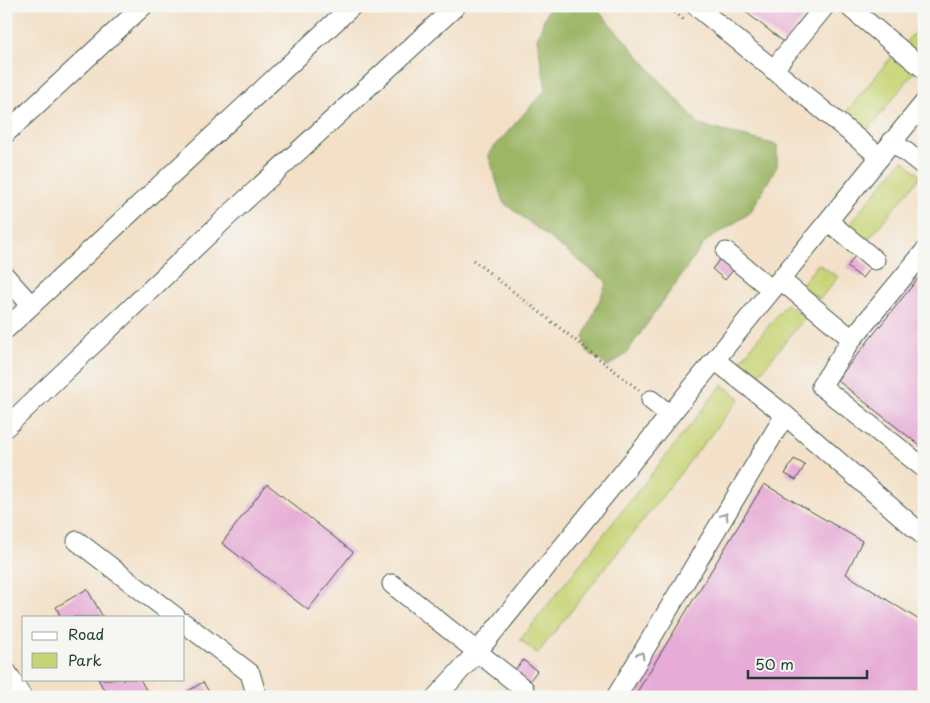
<svg xmlns="http://www.w3.org/2000/svg" width="930" height="703" font-family="'Playpen Sans',sans-serif">
<style>
.green{fill:#c7d475;stroke:#738854}
.forest{fill:#9db666;stroke:#5e7a4d}
.building{fill:#e6abd6}
.lines{fill:none;stroke-linecap:round;stroke-linejoin:round}
.minor-casing{stroke:#3f554a;stroke-width:21}
.path{stroke:#3f554a;stroke-width:3;stroke-dasharray:1 4;stroke-linecap:butt}
.minor{stroke:#fff;stroke-width:19}
.oneway{stroke:#8f9e9a}
</style>
<rect width="100%" height="100%" fill="#f6f6f2"/>
<filter id="ink" filterUnits="userSpaceOnUse"><feTurbulence type="fractalNoise" baseFrequency=".02" numOctaves="2"/><feDisplacementMap in="SourceGraphic" scale="10" xChannelSelector="R" yChannelSelector="G"/><feConvolveMatrix kernelMatrix="1 2 1 2 8 2 1 2 1" color-interpolation-filters="sRGB"/></filter>
<filter id="wash" filterUnits="userSpaceOnUse"><feTurbulence type="fractalNoise" baseFrequency=".0096" numOctaves="4" result="noise"/><feDisplacementMap in="SourceGraphic" scale="20" xChannelSelector="R" yChannelSelector="G"/><feGaussianBlur stdDeviation="1.12" result="paint"/><feColorMatrix in="noise" values="0 0 0 0 0 0 0 0 0 0 0 0 0 0 0 0 0 1.4 0 .05"/><feComposite in="paint" operator="in"/></filter>
<g filter="url(#wash)">
<rect width="100%" height="100%" fill="#f3e0c7"/>
<path class="green" d="M 924,22 L 924,60 L 904,44 Z
M 894,54 L 915,71 L 864,135 L 842,117 Z
M 903,160 L 921,176 L 866,242 L 847,226 Z
M 818,264 L 838,277 L 820,299 L 800,286 Z
M 786,304 L 805,317 L 757,377 L 738,364 Z
M 722,385 L 740,398 L 537,654 L 520,640 Z"/>
<path class="forest" d="M 549,6 L 594,6 L 700,125 L 777,145 L 777,166 L 750,213 L 705,242 L 625,355 L 608,366 L 587,352 L 584,337 L 607,282 L 503,202 L 488,154 L 546,89 L 537,39 Z"/>
<g id="blocks">
<path class="building" d="M 738,6 L 812,6 L 784,42 Z
M 855,256 L 870,268 L 862,278 L 847,267 Z
M 721,258 L 734,269 L 725,280 L 712,269 Z
M 924,271 L 924,449 L 837,380 Z
M 794,459 L 805,465 L 796,480 L 785,474 Z
M 267,484 L 353,552 L 308,610 L 222,543 Z
M 764,484 L 862,541 L 846,574 L 924,623 L 924,697 L 634,697 Z
M 87,589 L 103,617 L 61,617 L 56,607 Z
M 523,660 L 537,671 L 528,683 L 514,671 Z
M 98,679 L 140,679 L 150,697 L 108,697 Z
M 203,682 L 212,697 L 183,697 L 182,695 Z"/>
</g>
</g>
<g filter="url(#ink)">
<use href="#blocks" fill-opacity="0" stroke="#3f554a" stroke-width="1"/>
<g class="lines">
<defs>
<path id="minor" d="M 696,6 L 880,157
M 848,6 L 924,69
M 773,70 L 825,6
M 6,133 L 143,6
M 892,141 L 924,166
M 828,221 L 875,260
M 726,252 L 772,290
M 924,252 L 852,339 L 821,386 L 924,468
M 6,277 L 31,305
M 788,286 L 852,339
M 6,329 L 352,6
M 715,360 L 785,415 L 924,536
M 651,400 L 670,415
M 6,427 L 228,216 L 456,6
M 77,541 L 176,617
M 392,584 L 524,689
M 184,623 L 250,673 L 257,697
M 6,671 L 22,697
M 436,697 L 477,652 L 924,103
M 616,697 L 785,415"/>
</defs>
<use href="#minor" class="minor-casing"/>
<path class="path" d="M 667,6 L 684,20
M 473,260 L 639,390"/>
<use href="#minor" class="minor"/>
</g>
<defs><path id="oneway-chevron" d="M-2-3.5L2.5 0L-2 3.5" fill="none" stroke-width="1.6" stroke-linecap="round" stroke-linejoin="round" transform="scale(1.25)"/></defs>
<g class="oneway">
<use href="#oneway-chevron" transform="translate(725 516) rotate(-59)"/>
<use href="#oneway-chevron" transform="translate(641 655) rotate(-59)"/>
</g>
</g>
<rect width="930" height="703" fill="none" stroke="#f6f6f2" stroke-width="25"/>
<rect x="22" y="616" width="162" height="65" fill="#f6f6f2" stroke="#a0aca6"/>
<rect x="32" y="632" width="25" height="8" fill="#ffffff" stroke="#a0aca6"/>
<text x="68" y="640" font-size="15" fill="#1f3d34">Road</text>
<rect x="32" y="653" width="25" height="15" fill="#c7d475" stroke="#a0aca6"/>
<text x="68" y="666" font-size="15" fill="#1f3d34">Park</text>
<path d="M748 670v8h119v-8" fill="none" stroke="#1f3d34" stroke-width="2.5"/>
<text x="755" y="670" font-size="15" fill="#1f3d34" stroke="#f6f6f2" stroke-width="4" paint-order="stroke">50 m</text>
</svg>
